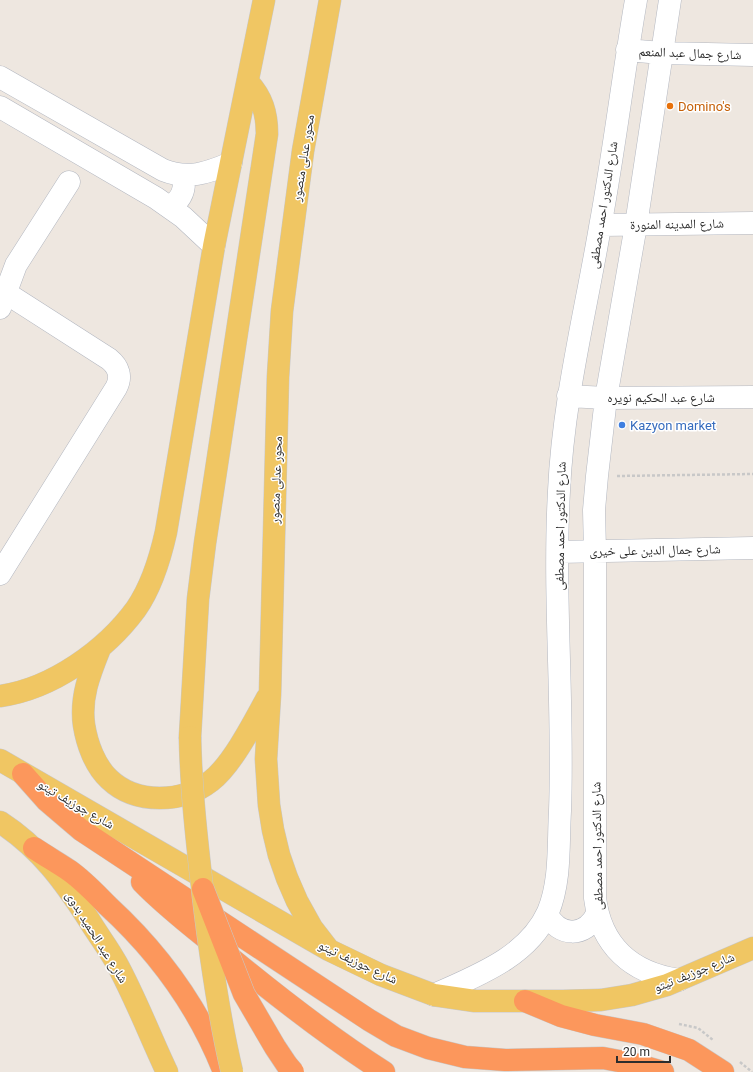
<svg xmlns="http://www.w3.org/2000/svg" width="753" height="1072" font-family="Roboto,'Noto Naskh Arabic',sans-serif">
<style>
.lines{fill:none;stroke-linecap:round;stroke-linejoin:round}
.minor-casing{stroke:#b3b7c0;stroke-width:23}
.major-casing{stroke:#c8c8c8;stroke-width:23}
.highway-casing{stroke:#c8c8c8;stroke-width:23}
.path{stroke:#c8c8c8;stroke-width:2.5;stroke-dasharray:3 2;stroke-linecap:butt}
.minor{stroke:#fff;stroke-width:22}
.major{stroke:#f0c663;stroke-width:22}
.highway{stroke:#fc975c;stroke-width:22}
.major-bridge-casing{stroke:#c8c8c8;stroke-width:23;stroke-linecap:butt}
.highway-bridge-casing{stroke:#c8c8c8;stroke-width:23;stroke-linecap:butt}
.major-bridge{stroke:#f0c663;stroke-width:22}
.highway-bridge{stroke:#fc975c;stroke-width:22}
.food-dot{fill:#e8710a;stroke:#fff;stroke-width:1.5}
.shop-dot{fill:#3f7fe0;stroke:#fff;stroke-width:1.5}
.labels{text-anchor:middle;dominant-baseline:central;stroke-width:3;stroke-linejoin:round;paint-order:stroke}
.street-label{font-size:13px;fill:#2d2d2d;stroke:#fff}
.food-label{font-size:13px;fill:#c56008;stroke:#fff;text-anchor:start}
.shop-label{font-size:13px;fill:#366cbe;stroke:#fff;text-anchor:start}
</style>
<rect width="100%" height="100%" fill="#eee7e0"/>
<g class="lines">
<defs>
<path id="minor" d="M 670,0 L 636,225 L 606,398 L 597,476 L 594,510 L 595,551 L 595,898 C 601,945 631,973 679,980
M 627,50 L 661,53 L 753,55
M 0,77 L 163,170 C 188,180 207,173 231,163
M 0,107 L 156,198 L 183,217 L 214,246
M 170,207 C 182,199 186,189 183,175
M 601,225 L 753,223
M 0,308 L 16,265 L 69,182
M 568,396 L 606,398 L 753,397
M 558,552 L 753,548
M 0,574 L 116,388 C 122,377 119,367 109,359 L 6,293
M 547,914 C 559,937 585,938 597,914
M 434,995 C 476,976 528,957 548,912 C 561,881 558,844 560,811 C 564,705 553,597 559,491 C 563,401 585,315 600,227 C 614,152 623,75 636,0"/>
<path id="major" d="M 100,648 C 90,673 80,697 84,725 C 87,744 95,766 109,779 C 136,805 183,803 211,781 C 232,765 254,722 267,698
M 0,696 C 52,689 106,650 136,609 C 152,586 160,559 166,532 L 214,246 L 264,0
M 190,737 L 198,599 L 205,543 L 267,134 C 267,113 262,97 248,82
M 0,760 L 329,950 L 381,975 L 434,995 L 475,1001 L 563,1001 L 601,1000 L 632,995 L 667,985 L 753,948
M 0,822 C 40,848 64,881 89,920 C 98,935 109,949 117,964 C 136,999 150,1036 167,1072
M 329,950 L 312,928 L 297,901 L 287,878 L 279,855 L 273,830 L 269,805 L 266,759 L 270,694 L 278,377 L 282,311 L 303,151 L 330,0"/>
<path id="highway" d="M 23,774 L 47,801 L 81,830 L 369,1020 L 396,1036 L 428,1048 L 465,1057 L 505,1060 L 603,1058 L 635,1064 L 663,1072
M 34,848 C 46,856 58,863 70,871 C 84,881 96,894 108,906 C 158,952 199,1008 224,1072
M 142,882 C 168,909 198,931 227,955 C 278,997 329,1037 384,1072
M 525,1001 L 561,1016 L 595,1025 L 643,1034 L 689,1050 L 723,1072"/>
</defs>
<use href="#minor" class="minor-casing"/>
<use href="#major" class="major-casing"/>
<use href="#highway" class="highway-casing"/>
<path class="path" d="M 617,476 L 753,474
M 679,1024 L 698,1028 L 713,1040
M 740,1062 L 752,1072"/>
<use href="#minor" class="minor"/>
<use href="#major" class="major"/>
<use href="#highway" class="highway"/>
<defs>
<path id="major-bridge" d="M 190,737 C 191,790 197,842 203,895 C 210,954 218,1013 232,1072"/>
<path id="highway-bridge" d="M 203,889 L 244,994 L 275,1047 L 287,1065 L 293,1072"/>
</defs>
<use href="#major-bridge" class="major-bridge-casing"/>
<use href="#highway-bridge" class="highway-bridge-casing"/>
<use href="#major-bridge" class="major-bridge"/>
<use href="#highway-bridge" class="highway-bridge"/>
</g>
<circle class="food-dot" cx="670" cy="106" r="4"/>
<circle class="shop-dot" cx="622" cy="425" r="4"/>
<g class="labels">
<g class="street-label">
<text transform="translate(690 53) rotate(2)">شارع جمال عبد المنعم</text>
<text transform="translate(303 158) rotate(-81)">محور عدلى منصور</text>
<text transform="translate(603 205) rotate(-81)">شارع الدكتور احمد مصطفى</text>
<text transform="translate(677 224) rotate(-1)">شارع المدينه المنورة</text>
<text x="661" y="397">شارع عبد الحكيم نويره</text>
<text transform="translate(276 480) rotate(-88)">محور عدلى منصور</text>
<text transform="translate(560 526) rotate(-89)">شارع الدكتور احمد مصطفى</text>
<text transform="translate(655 550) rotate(-1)">شارع جمال الدين على خيرى</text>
<text transform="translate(76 804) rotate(30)">شارع جوزيف تيتو</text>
<text transform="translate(597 846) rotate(-91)">شارع الدكتور احمد مصطفى</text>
<text transform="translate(97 937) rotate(58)">شارع عبد الحميد بدوى</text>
<text transform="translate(358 962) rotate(25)">شارع جوزيف تيتو</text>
<text transform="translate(694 972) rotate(-22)">شارع جوزيف تيتو</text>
</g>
<g class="food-label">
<text x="678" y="106">Domino's</text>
</g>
<g class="shop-label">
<text x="630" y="425">Kazyon market</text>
</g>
</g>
<path d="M617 1056v6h53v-6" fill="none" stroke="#2d2d2d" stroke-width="2"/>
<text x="623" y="1056" font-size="12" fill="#2d2d2d" stroke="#ffffff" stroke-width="3" paint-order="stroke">20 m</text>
</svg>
